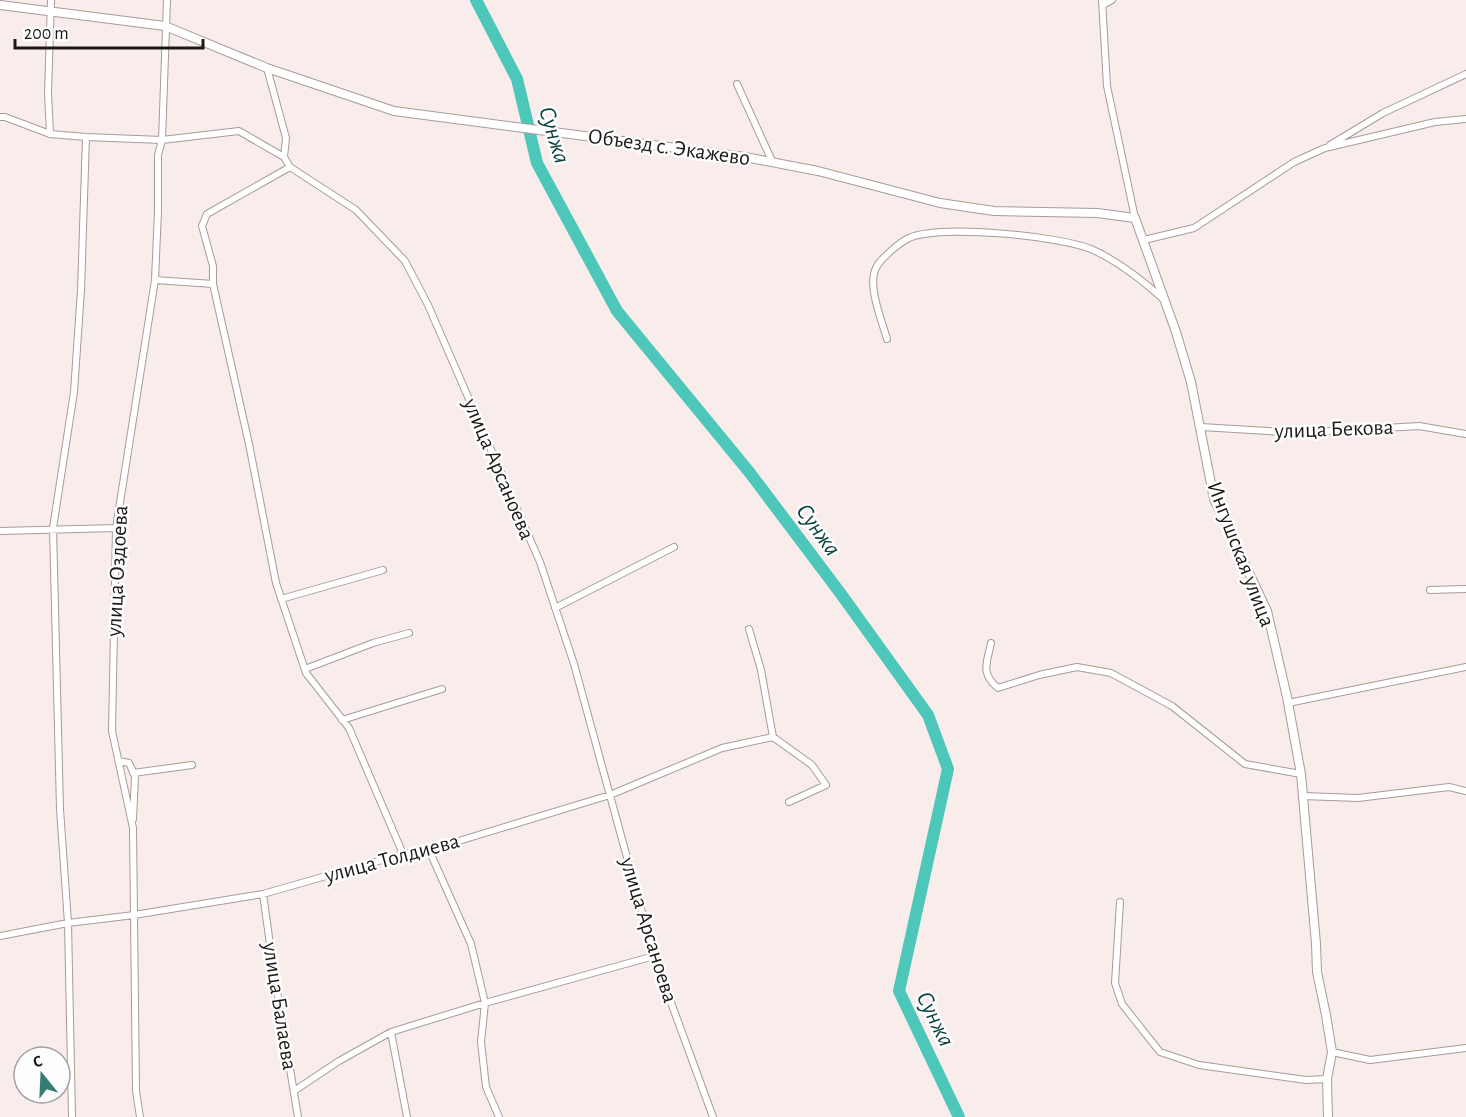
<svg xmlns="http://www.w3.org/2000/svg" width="1466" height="1117" font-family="'Alegreya Sans',sans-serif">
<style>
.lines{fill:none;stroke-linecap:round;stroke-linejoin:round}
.river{stroke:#4cc7ba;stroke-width:12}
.street-casing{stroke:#a69c99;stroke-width:8}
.secondary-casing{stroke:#a69c99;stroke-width:10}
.street{stroke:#fff;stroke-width:6}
.secondary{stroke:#fff;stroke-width:8}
.labels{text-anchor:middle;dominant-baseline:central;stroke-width:5;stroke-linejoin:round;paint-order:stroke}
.street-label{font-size:22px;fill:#1c1817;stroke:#fdfdfd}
.water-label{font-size:24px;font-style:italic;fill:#0a423d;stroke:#fdfdfd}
</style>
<rect width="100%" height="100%" fill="#f9edeb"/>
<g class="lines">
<path class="river" d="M 476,0 L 517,79 L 537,163 L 617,311 L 750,473 L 841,594 L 928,715 L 948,769 L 899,991 L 959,1117"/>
<defs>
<path id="street" d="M 1102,0 L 1107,86 L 1135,218
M 1103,5 L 1112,0
M 267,68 L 286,138 L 284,157
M 737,84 L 772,161
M 0,117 L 5,117 L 50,134 L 86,137 L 162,140 L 239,131 L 284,157 L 290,167 L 356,210 L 405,261 L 428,305 L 540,562 L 574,664 L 654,956 L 713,1117
M 50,134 L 48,93 L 51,0
M 1330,145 L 1383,113 L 1466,74
M 1144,240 L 1194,228 L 1294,162 L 1325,148 L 1435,122 L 1466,119
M 155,280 L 213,284 L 249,444 L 276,583 L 306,673 L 349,728 L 403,854
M 213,284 L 213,266 L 202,226 L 207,214 L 290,167
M 887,339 C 882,321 867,286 876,268 C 880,259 900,242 909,238 C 941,224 1058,236 1091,249 C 1116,260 1142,280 1162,298
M 1201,427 L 1299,433 L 1419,426 L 1466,434
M 0,531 L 116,528
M 1430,590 L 1466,589
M 281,599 L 383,570
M 555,608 L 674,547
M 749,629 L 761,670 L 773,737 L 812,765 L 826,785 L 789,802
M 991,643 C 987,663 980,673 998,688 L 1039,675 L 1077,667 L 1111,673 L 1172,706 L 1245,764 L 1301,774
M 305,669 L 373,643 L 409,633
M 1288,703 L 1466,667
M 342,720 L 442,689
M 119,761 L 129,763 L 135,776 L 133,819
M 133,773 L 192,765
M 1302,796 L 1358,798 L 1449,787 L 1466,791
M 429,850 L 471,944 L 485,1003 L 481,1042 L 486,1087 L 499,1117
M 263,894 L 274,973 L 298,1117
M 1120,902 L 1115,983 L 1122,1004 L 1160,1052 L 1199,1065 L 1306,1080 L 1327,1079
M 0,936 L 68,923 L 134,915 L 263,894 L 403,854 L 429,850 L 610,795 L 722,748 L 773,737
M 391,1032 L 407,1117
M 1332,1052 L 1370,1060 L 1466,1048
M 294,1091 L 339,1061 L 391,1032 L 485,1003 L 654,956
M 72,1117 L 68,923 L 60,809 L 53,528 L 74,392 L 81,290 L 86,137
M 140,1117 L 136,1091 L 133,828 L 112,731 L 116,528 L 155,280 L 158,211 L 158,155 L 162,140 L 167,0"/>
<path id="secondary" d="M 0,5 L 165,26 L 267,68 L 394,111 L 745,157 L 818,171 L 940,203 L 994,211 L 1097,213 L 1135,218 L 1176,332 L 1191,382 L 1214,499 L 1267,611 L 1287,697 L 1301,774 L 1316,944 L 1317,972 L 1326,1015 L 1332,1052 L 1327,1079 L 1328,1117"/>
</defs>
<use href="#street" class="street-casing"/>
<use href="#secondary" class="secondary-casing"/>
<use href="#street" class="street"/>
<use href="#secondary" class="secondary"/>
</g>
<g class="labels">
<g class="street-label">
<text transform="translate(669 147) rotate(8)">Объезд с. Экажево</text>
<text transform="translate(1334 429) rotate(-2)">улица Бекова</text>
<text transform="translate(499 469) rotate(67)">улица Арсаноева</text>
<text transform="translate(1241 554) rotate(69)">Ингушская улица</text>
<text transform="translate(117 571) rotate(-87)">улица Оздоева</text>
<text transform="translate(392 858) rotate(-15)">улица Толдиева</text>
<text transform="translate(649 930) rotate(73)">улица Арсаноева</text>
<text transform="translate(280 1006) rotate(81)">улица Балаева</text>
</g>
<g class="water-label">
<text transform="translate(554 135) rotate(73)">Сунжа</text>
<text transform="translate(818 530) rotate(54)">Сунжа</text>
<text transform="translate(935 1019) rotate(64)">Сунжа</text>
</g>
</g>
<g transform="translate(42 1075) rotate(342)"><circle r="28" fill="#fdfdfd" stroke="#a3a1a1" stroke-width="1.5"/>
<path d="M0-4.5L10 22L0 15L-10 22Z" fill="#357c75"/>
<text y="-9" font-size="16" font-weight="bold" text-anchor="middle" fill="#1c1817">С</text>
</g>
<path d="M15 39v9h188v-9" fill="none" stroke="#1c1817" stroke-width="3"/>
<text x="24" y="39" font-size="18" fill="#1c1817" stroke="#fdfdfd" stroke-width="4.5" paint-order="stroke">200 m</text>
</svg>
